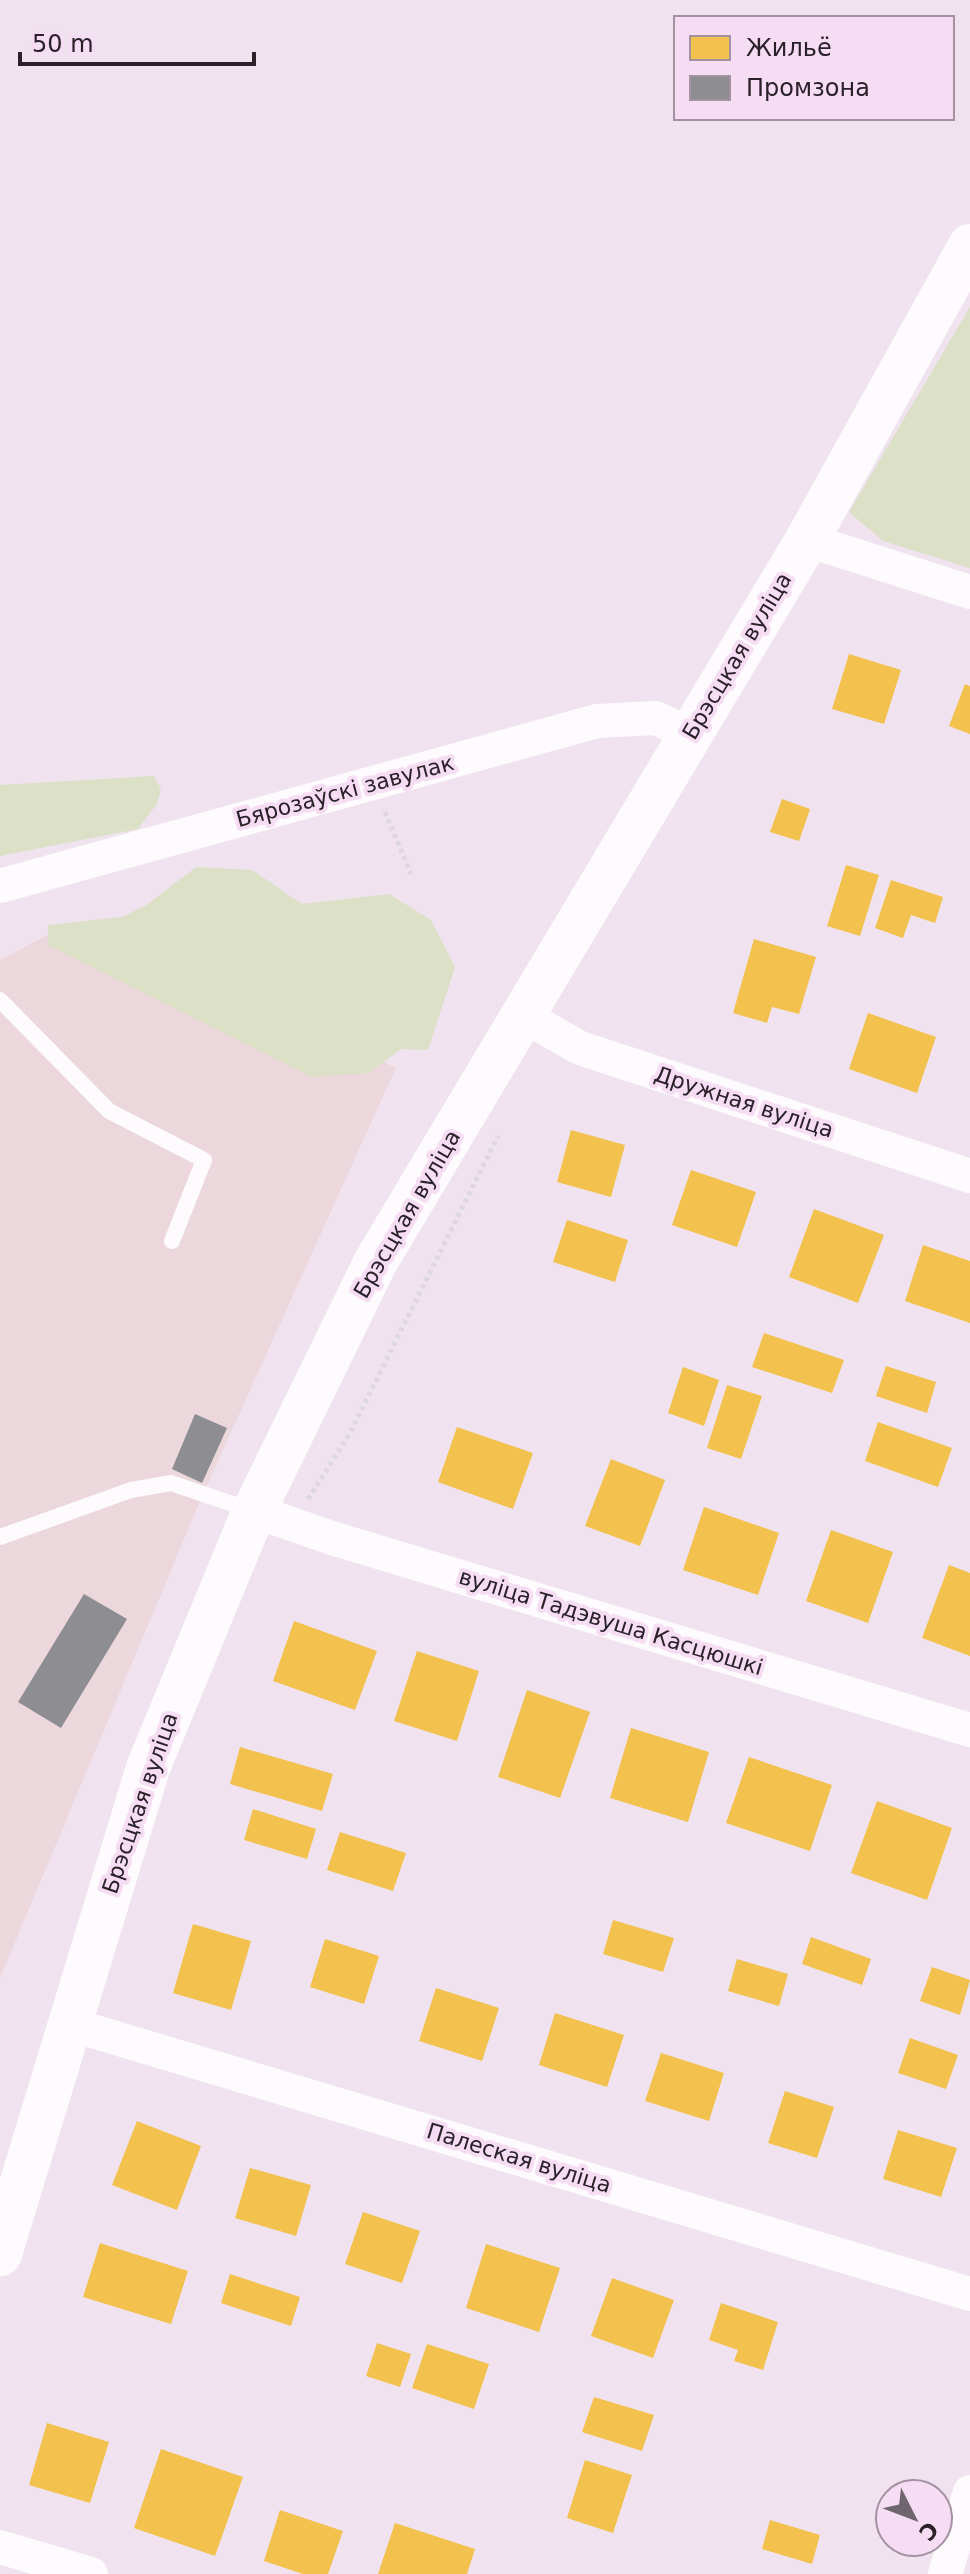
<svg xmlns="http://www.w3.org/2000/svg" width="970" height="2574" font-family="'DejaVu Sans',sans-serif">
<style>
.industrial{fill:#ecd7dd}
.green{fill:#dbe0c6}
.homes{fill:#f2c14e}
.industry{fill:#8d8d92}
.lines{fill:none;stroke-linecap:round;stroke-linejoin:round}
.path{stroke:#dcd8db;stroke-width:5;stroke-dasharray:4 4;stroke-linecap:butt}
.lane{stroke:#fdfbfd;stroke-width:16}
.street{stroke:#fdfbfd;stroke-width:34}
.secondary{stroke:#fdfbfd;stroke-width:44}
.labels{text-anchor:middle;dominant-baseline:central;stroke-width:8;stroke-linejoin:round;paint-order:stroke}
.street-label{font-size:22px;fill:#2a2129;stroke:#f6ddf3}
</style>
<rect width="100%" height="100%" fill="#f0e3ef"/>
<path class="industrial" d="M 68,924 L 261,1002 L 396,1068 L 203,1494 L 0,1978 L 0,960 Z"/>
<path class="green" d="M 970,307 L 970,568 L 883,541 L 849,512 Z
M 154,776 L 161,789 L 157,804 L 138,829 L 0,856 L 0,785 Z
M 196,867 L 252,870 L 302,904 L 389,894 L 431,920 L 455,967 L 428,1050 L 401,1049 L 369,1073 L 312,1077 L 48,945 L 48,925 L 122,917 L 145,906 Z"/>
<path class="homes" d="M 849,654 L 901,670 L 884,724 L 832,709 Z
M 965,684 L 970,686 L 970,734 L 949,726 Z
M 782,799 L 810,809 L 799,841 L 770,832 Z
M 846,865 L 879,875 L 860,936 L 827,926 Z
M 891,880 L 943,897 L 935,923 L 911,915 L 903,938 L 875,928 Z
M 754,939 L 816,957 L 799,1014 L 772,1007 L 767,1023 L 733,1013 Z
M 868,1013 L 936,1037 L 917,1093 L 849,1069 Z
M 571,1130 L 625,1145 L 611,1197 L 557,1182 Z
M 691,1170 L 756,1192 L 737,1247 L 672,1225 Z
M 814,1209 L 884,1235 L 858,1303 L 789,1277 Z
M 567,1220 L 628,1240 L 615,1282 L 553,1262 Z
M 923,1245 L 970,1261 L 970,1323 L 905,1301 Z
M 764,1333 L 844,1360 L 832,1393 L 752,1367 Z
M 886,1366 L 936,1382 L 927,1413 L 876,1396 Z
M 683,1367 L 719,1380 L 704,1426 L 668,1413 Z
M 727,1385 L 762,1396 L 741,1459 L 707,1448 Z
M 878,1422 L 952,1448 L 938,1487 L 865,1461 Z
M 457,1427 L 533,1453 L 513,1509 L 438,1482 Z
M 611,1459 L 665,1480 L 640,1546 L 585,1526 Z
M 704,1507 L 779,1533 L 758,1595 L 683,1570 Z
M 831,1530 L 893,1552 L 868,1623 L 806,1601 Z
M 949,1565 L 970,1573 L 970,1656 L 922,1638 Z
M 294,1621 L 377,1651 L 355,1710 L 273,1681 Z
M 417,1651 L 479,1671 L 457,1741 L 394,1721 Z
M 527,1690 L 590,1712 L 560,1798 L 498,1777 Z
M 631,1728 L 709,1752 L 688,1822 L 610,1798 Z
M 240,1747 L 333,1774 L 322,1811 L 230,1784 Z
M 749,1757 L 832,1785 L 810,1851 L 726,1823 Z
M 877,1801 L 952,1828 L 927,1900 L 851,1873 Z
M 253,1809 L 316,1829 L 307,1859 L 244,1840 Z
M 340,1832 L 406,1853 L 393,1891 L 327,1870 Z
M 613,1920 L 674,1938 L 663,1972 L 603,1954 Z
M 193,1924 L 251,1941 L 231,2010 L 173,1993 Z
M 811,1937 L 871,1959 L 862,1985 L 802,1964 Z
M 325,1939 L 379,1956 L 364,2004 L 310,1987 Z
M 737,1959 L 788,1974 L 779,2006 L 728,1991 Z
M 932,1967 L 970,1980 L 960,2015 L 920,2001 Z
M 436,1988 L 499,2008 L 482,2061 L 419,2041 Z
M 555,2013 L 624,2035 L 607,2087 L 539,2065 Z
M 910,2038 L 958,2055 L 946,2089 L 898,2073 Z
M 661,2053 L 724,2073 L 709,2121 L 645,2101 Z
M 785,2091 L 834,2107 L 817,2158 L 768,2143 Z
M 137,2121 L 201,2146 L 177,2210 L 112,2185 Z
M 898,2130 L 957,2148 L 941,2197 L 883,2179 Z
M 250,2168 L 311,2185 L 296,2236 L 235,2218 Z
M 363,2212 L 420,2231 L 402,2283 L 345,2264 Z
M 100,2243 L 188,2271 L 171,2324 L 83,2297 Z
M 486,2244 L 560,2268 L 539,2332 L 466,2308 Z
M 230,2274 L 300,2297 L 291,2326 L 221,2303 Z
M 612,2278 L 674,2300 L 653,2358 L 591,2336 Z
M 721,2303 L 778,2322 L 763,2370 L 734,2361 L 738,2350 L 709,2340 Z
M 377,2343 L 411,2354 L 400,2387 L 366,2376 Z
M 427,2344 L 489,2364 L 474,2409 L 412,2388 Z
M 594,2397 L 654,2415 L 642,2451 L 582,2432 Z
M 47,2423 L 109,2442 L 90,2503 L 29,2485 Z
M 161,2449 L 243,2477 L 215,2556 L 134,2528 Z
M 585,2460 L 632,2475 L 613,2533 L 567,2518 Z
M 280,2510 L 343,2531 L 328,2574 L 303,2574 L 264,2561 Z
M 770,2520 L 820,2535 L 812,2564 L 762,2549 Z
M 395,2523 L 475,2549 L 467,2574 L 378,2574 Z"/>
<path class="industry" d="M 195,1414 L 227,1428 L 202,1483 L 172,1469 Z
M 84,1594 L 127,1619 L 61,1728 L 18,1702 Z"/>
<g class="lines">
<path class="path" d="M 385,812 L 411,874
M 308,1499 L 350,1433 L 498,1136"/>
<path class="lane" d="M 0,1000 L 109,1111 L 204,1160 L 172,1241
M 0,1537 L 131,1490 L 171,1483 L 253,1511"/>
<path class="street" d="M 807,540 L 970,592
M 0,886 L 597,721 L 656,718 L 689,734
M 524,1016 L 580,1048 L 970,1176
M 254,1511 L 335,1539 L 970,1730
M 69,2024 L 970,2294
M 0,2547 L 91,2574
M 945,2574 L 970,2492"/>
<path class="secondary" d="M 0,2254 L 148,1768 L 254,1511 L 376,1261 L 807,540 L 970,246"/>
</g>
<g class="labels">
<g class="street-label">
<text transform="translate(737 656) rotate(-59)">Брэсцкая вуліца</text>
<text transform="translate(345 791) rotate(-15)">Бярозаўскі завулак</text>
<text transform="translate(744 1102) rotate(18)">Дружная вуліца</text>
<text transform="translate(407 1214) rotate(-60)">Брэсцкая вуліца</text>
<text transform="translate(611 1622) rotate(17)">вуліца Тадэвуша Касцюшкі</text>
<text transform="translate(140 1803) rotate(-71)">Брэсцкая вуліца</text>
<text transform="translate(519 2158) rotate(17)">Палеская вуліца</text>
</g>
</g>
<rect x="674" y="16" width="280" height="104" fill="#f6ddf3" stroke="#a492a2" stroke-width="2"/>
<rect x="690" y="36" width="40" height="24" fill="#f2c14e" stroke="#a492a2" stroke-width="2"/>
<text x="746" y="56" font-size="24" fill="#2a2129">Жильё</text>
<rect x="690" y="76" width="40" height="24" fill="#8d8d92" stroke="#a492a2" stroke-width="2"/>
<text x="746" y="96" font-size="24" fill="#2a2129">Промзона</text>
<g transform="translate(914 2518) rotate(132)"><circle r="38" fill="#f6ddf3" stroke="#a492a2" stroke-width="2"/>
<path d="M0-6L14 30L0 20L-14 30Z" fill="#6f656e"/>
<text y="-12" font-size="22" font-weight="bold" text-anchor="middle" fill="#2a2129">С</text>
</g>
<path d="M20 52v12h234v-12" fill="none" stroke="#2a2129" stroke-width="4"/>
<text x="32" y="52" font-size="24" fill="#2a2129" stroke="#f6ddf3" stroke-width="6" paint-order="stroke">50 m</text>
</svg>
